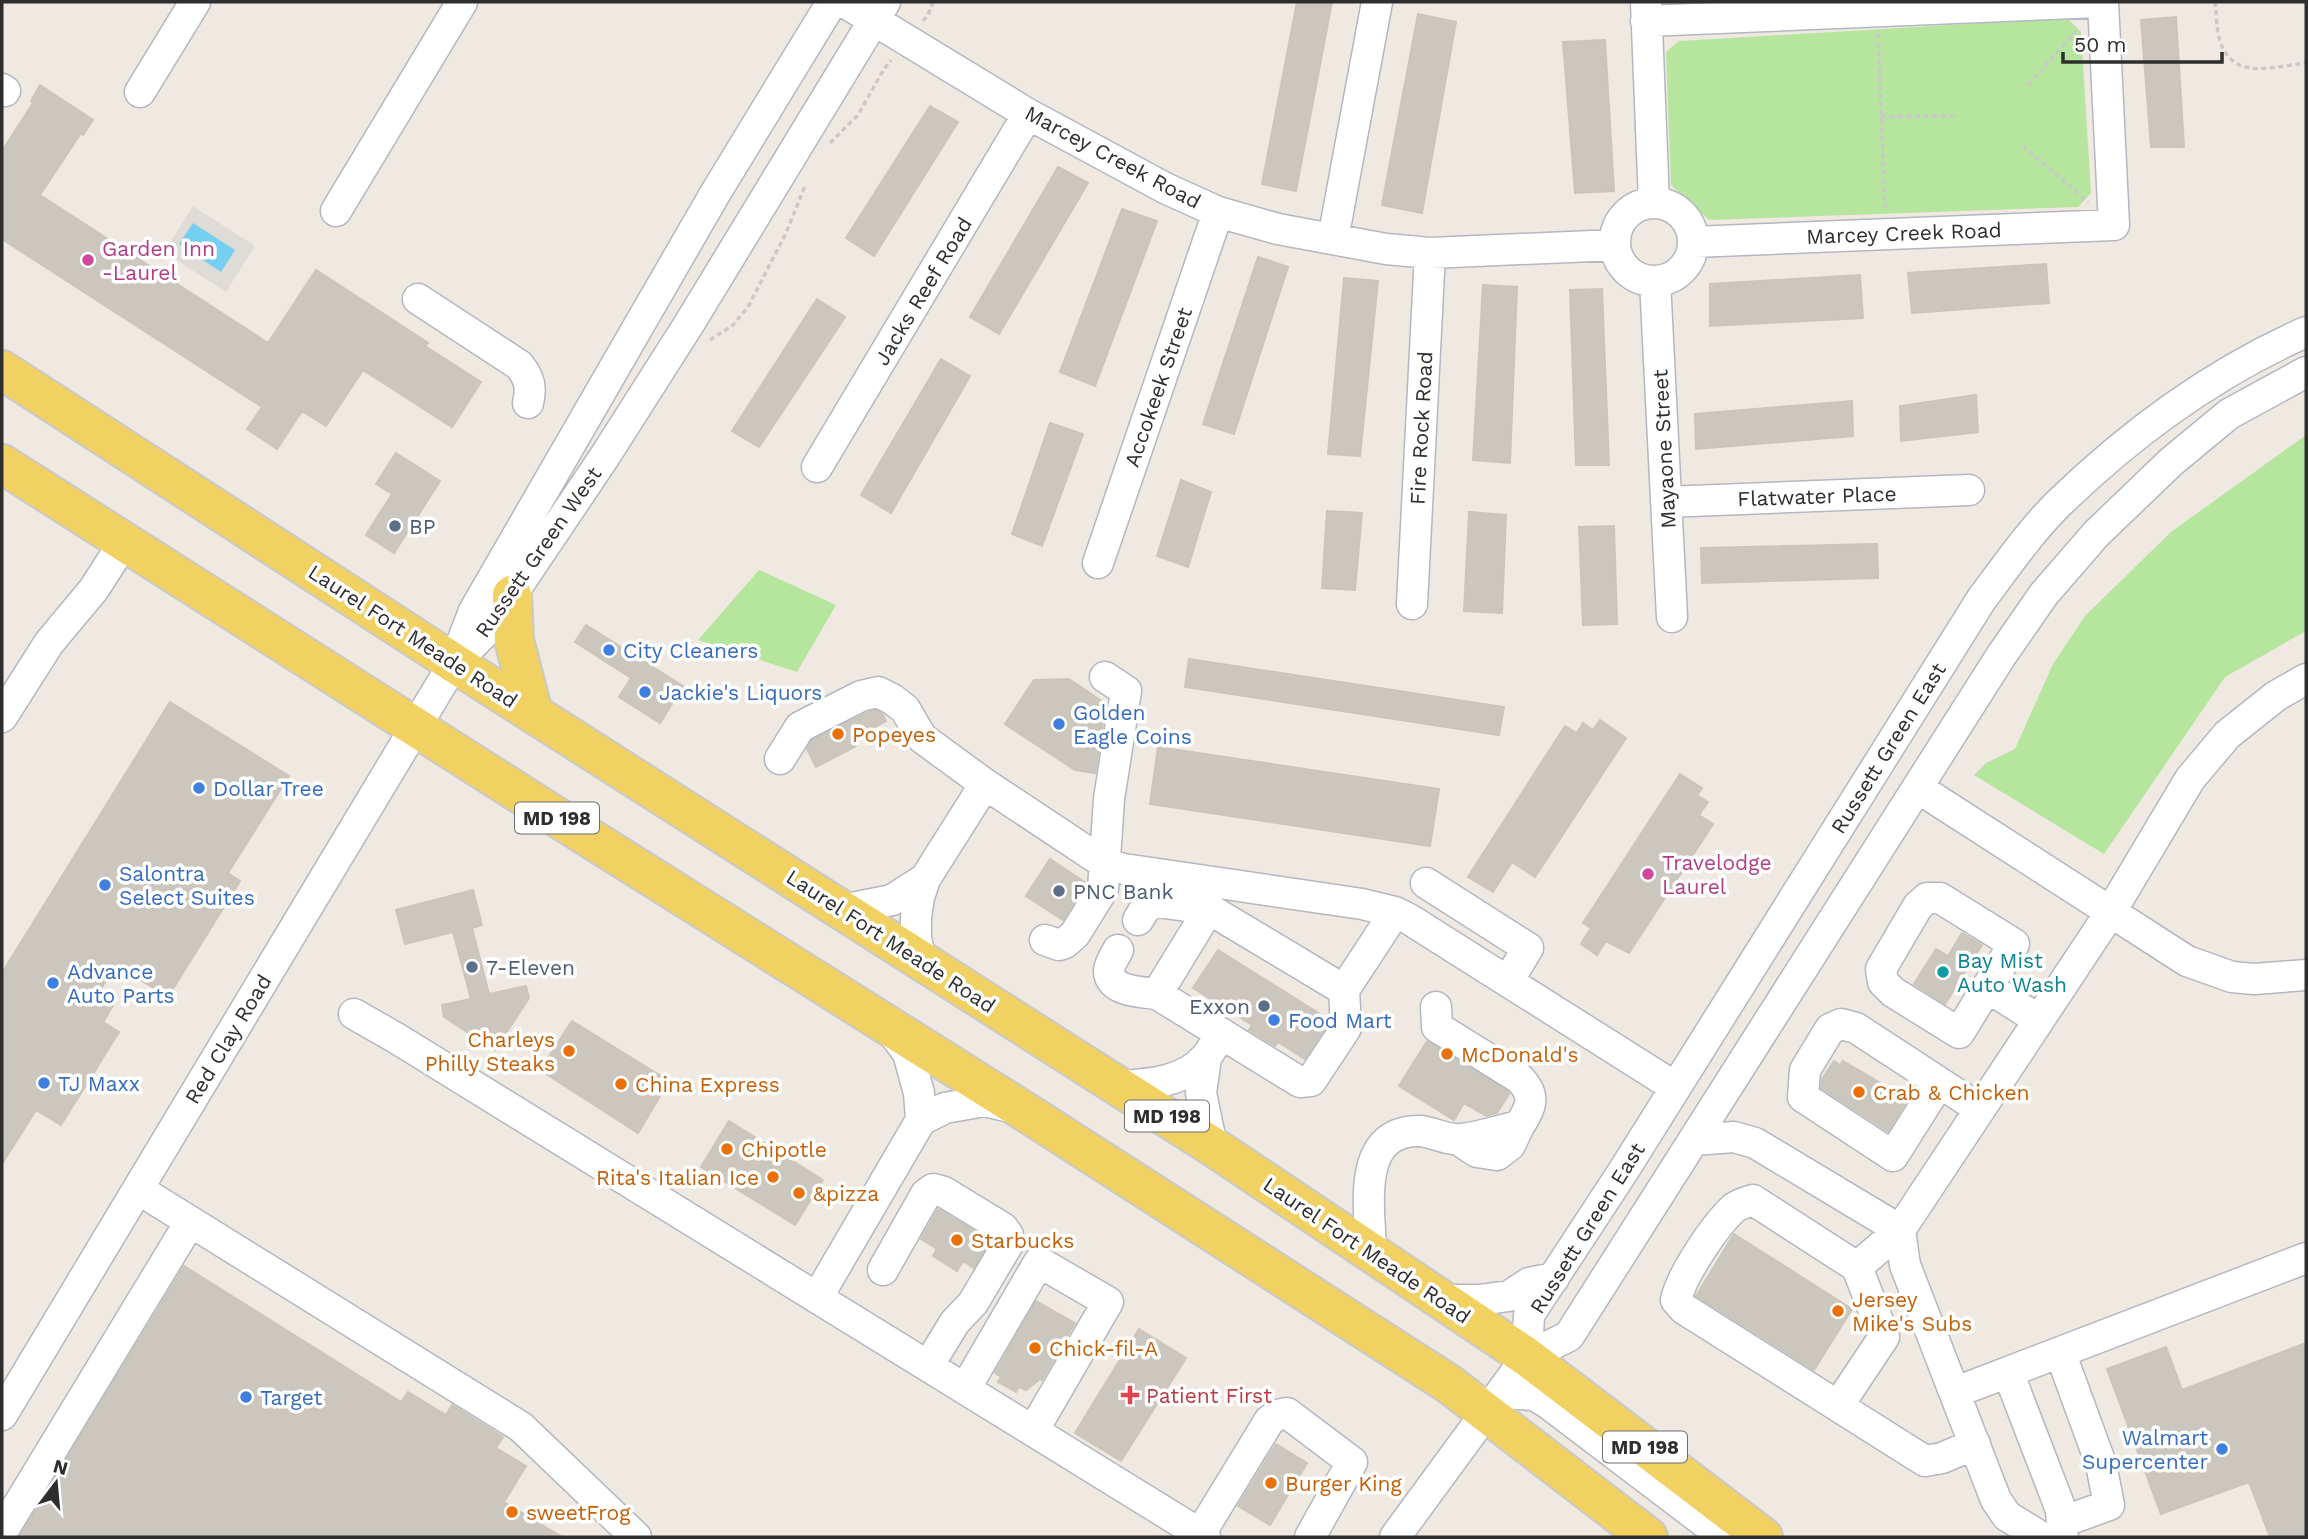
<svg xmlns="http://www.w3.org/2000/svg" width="2308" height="1539" font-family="'Work Sans',sans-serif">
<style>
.green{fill:#b6e59e}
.plaza{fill:#dfdcd8}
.water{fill:#75cff0}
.building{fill:#cbc7bf;stroke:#cbc5ba;stroke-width:2}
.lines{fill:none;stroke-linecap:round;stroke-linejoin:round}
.minor-casing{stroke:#b4b7c1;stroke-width:33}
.major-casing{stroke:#c9c9c9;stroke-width:42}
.path{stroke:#c9c9c9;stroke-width:3.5;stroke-dasharray:5 3.5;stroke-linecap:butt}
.minor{stroke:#fff;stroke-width:30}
.major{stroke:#f2d163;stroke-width:38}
.hotel-dot{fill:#d1479c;stroke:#fff;stroke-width:2.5}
.service-dot{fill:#5c6f8a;stroke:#fff;stroke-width:2.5}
.shop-dot{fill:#3f7fe0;stroke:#fff;stroke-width:2.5}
.food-dot{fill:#e8710a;stroke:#fff;stroke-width:2.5}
.culture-dot{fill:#0f9aa8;stroke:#fff;stroke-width:2.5}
.health-dot{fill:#e0444e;stroke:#fff;stroke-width:2.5}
.labels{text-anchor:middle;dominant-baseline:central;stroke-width:7;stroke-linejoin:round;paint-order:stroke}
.shield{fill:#fff;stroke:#6d6d6d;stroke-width:2}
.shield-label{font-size:19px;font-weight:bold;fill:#2e2e2e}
.street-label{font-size:21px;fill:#2e2e2e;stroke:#fff}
.hotel-label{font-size:21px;fill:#b23c85;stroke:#fff;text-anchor:start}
.service-label{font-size:21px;fill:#4e5e75;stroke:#fff;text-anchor:start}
.shop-label{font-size:21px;fill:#366cbe;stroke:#fff;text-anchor:start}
.food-label{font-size:21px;fill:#c56008;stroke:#fff;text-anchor:start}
.culture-label{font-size:21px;fill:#0d838f;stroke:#fff;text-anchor:start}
.health-label{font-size:21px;fill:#be3a42;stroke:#fff;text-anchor:start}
</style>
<rect width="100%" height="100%" fill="#efe9e1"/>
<path class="green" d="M 2067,18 L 2081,32 L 2091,193 L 2078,207 L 1709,220 L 1671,185 L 1666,52 L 1679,41 Z
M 2306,435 L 2306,631 L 2225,677 L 2104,854 L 1974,775 L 1986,763 L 2015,749 L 2053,664 L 2085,616 L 2171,532 Z
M 759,570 L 836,605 L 797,672 L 698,640 Z"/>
<path class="plaza" d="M 193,206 L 255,246 L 226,292 L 164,252 Z"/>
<path class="water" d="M 193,223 L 235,250 L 221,272 L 179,244 Z"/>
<path class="building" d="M 1297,2 L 1332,2 L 1296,191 L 1262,184 Z
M 1418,14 L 1456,22 L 1422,213 L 1382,205 Z
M 2176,17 L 2184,147 L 2151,147 L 2141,20 Z
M 1605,40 L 1614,191 L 1575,193 L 1563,42 Z
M 40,85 L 93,120 L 83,135 L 81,133 L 40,195 L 268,343 L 316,270 L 428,343 L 425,346 L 481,382 L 452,427 L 363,370 L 326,426 L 302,411 L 277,449 L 247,429 L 262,407 L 2,239 L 2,151 L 33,103 L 31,101 Z
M 930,106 L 958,122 L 874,256 L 846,238 Z
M 1058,167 L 1088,183 L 999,334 L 970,317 Z
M 1122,209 L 1157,221 L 1095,386 L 1060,372 Z
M 1258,257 L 1288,267 L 1234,434 L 1203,424 Z
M 2046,264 L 2049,303 L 1912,313 L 1908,273 Z
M 1860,275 L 1863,318 L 1710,326 L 1710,284 Z
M 1344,278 L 1378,281 L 1360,456 L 1328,454 Z
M 1483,285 L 1517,287 L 1510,463 L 1473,460 Z
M 1602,289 L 1609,465 L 1576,465 L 1570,290 Z
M 817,299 L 845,317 L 759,447 L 732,431 Z
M 941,359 L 970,376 L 891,513 L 861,495 Z
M 1976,395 L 1978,432 L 1901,441 L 1900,406 Z
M 1852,401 L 1853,436 L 1696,449 L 1695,414 Z
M 1050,423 L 1083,434 L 1042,546 L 1012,534 Z
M 396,453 L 440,481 L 394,553 L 366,535 L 392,494 L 376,484 Z
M 1181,480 L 1211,492 L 1188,567 L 1157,556 Z
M 1327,511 L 1362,513 L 1355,590 L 1322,588 Z
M 1469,512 L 1506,515 L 1502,613 L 1464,611 Z
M 1614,526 L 1617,624 L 1583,625 L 1579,527 Z
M 1877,544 L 1878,578 L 1702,583 L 1701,548 Z
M 586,625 L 683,686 L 660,723 L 619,697 L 631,678 L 575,642 Z
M 1189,659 L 1504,707 L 1499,735 L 1185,687 Z
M 1069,679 L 1106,704 L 1095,773 L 1075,770 L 1005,724 L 1034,680 Z
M 170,702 L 289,776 L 228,873 L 240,881 L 168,997 L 116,965 L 97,995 L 114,1004 L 103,1022 L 119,1032 L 61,1125 L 36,1110 L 2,1164 L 2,973 Z
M 876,710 L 882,713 L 886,721 L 852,739 L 856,746 L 816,767 L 807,749 L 812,740 L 867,713 Z
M 1600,720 L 1626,738 L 1535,877 L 1512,862 L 1493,892 L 1468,877 L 1565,726 L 1577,733 L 1583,723 L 1593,730 Z
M 1158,747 L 1439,789 L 1430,846 L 1150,804 Z
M 1680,774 L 1702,788 L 1697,795 L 1708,802 L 1699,815 L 1713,824 L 1629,953 L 1606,941 L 1597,955 L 1581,944 L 1591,928 L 1583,923 Z
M 1050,859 L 1086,883 L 1063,920 L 1026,896 Z
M 473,890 L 482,925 L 472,928 L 489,994 L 526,986 L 529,998 L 495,1050 L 444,1017 L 442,1005 L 471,999 L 453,932 L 405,944 L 396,910 Z
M 1962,933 L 1982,945 L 1945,1004 L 1914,984 L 1936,949 L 1948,956 Z
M 1218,950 L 1328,1019 L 1328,1023 L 1305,1059 L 1278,1042 L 1275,1046 L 1249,1030 L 1252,1025 L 1193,988 Z
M 572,1021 L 669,1081 L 638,1133 L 540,1070 Z
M 1427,1041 L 1508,1091 L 1509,1094 L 1497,1113 L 1486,1116 L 1464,1103 L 1454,1120 L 1399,1086 Z
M 1834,1061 L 1840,1065 L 1843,1061 L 1908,1099 L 1888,1131 L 1821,1088 L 1822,1079 Z
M 729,1121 L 823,1180 L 795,1225 L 701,1167 Z
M 938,1209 L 990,1240 L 974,1268 L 963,1261 L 957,1271 L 933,1256 L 937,1249 L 921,1239 Z
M 1734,1234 L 1852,1309 L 1814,1370 L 1696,1296 Z
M 184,1266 L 401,1402 L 408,1392 L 446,1415 L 452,1405 L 503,1437 L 496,1448 L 526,1466 L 504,1502 L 562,1537 L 19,1537 Z
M 1036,1301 L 1075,1323 L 1042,1380 L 1040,1379 L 1026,1390 L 1019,1387 L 1016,1392 L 998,1382 L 1001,1377 L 995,1373 Z
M 1139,1329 L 1186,1358 L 1121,1461 L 1075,1433 Z
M 2306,1343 L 2306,1537 L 2270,1537 L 2249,1482 L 2161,1514 L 2107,1369 L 2166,1347 L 2182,1390 Z
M 1276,1444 L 1307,1463 L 1270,1525 L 1238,1506 Z"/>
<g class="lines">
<defs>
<path id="minor" d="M 844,2 L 1028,114 L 1165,188 L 1218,212 L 1278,229 L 1386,249 L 1430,253 L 1615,245
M 1646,2 L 1654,203
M 1646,21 L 2099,2
M 2,89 L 5,91
M 140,92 L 195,2
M1615 242a39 39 0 1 1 78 0a39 39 0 1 1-78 0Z
M 336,211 L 462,2
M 1333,239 L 1377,2
M 1694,242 L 2114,225 L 2103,2
M 1655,281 L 1672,617
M 418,299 L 519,365 C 529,377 532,387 528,403
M 817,467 L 1028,114
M 1666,502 L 1969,490
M 1098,563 L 1218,212
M 1412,604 L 1430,253
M 464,653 L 490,627 L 605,456 L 689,324 L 885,2
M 2,717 L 49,643 L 94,589 L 124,542
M 780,759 L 800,727 L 861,696 L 878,692 L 892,699 L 905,709 L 922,738 L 985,784 L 1104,863 L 1124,869 L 1362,904 L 1395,912 L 1409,919 L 1675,1087
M 1918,788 L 2187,961 L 2232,977 L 2254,979 L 2306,975
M 1426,883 L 1528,948 L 1508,981
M 1927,898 L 1940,898 L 2014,944 L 1959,1033 L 1893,992 L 1883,982 L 1881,969 L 1918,906 Z
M 1209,909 L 1344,990 L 1346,1028 L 1311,1081 L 1300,1082 L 1157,994 Z
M 842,910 L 892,900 L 925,879
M 1138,920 L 1146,907 L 1157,902 L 1209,909
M 1045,940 L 1059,945 L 1065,943 L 1075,934 L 1103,889 L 1109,799 L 1126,691 L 1105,677
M 1118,950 C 1115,956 1109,964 1109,971 C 1109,992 1143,992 1157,994
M 921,962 L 916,938 L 916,917 L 919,897 L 925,879 L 985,784
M 1987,987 L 2039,1020
M 1344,990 L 1395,912
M 354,1014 L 396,1038 L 1205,1537
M 1206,1058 L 1201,1093 L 1212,1146
M 1939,1083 L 1893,1156 L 1803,1097 L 1805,1070 L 1830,1029 L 1841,1024 L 1856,1028 L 1980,1109
M 1120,1086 C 1150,1084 1185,1082 1206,1057 C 1212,1050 1216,1041 1221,1033
M 921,1120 L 945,1108 L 984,1101 L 1014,1108
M 1459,1140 L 1477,1152 L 1497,1155 L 1510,1145 L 1519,1126
M 1694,1140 L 1734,1137 L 1755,1143 L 1900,1230 L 1857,1267
M 138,1189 L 521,1427 L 636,1537
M 1753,1200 C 1747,1202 1739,1204 1734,1208 C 1715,1225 1681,1276 1676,1300 L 1684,1309 L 1925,1461 L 1942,1458 L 1975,1444
M 1753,1200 L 1857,1267 L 1884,1337 L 1838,1406
M 1371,1251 C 1370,1208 1355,1130 1420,1131 C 1433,1132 1448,1141 1462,1139 C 1481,1137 1500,1130 1519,1126 C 1531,1108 1537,1096 1519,1078 L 1437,1027 L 1436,1007
M 883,1270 L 926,1194 L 933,1189 L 944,1192 L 1003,1228 L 1008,1235 L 1008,1244 L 973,1303 L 955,1322 L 928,1366
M 817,1298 L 921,1120 L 919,1093 L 908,1053 L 890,1029
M 1442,1300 L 1479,1300 L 1509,1296 L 1529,1283 L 1554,1278
M 2060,1352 L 2101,1464 L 2109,1505 L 2062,1522
M 1527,1357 L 1529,1315 L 1624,1170 L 1981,600 C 2005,568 2029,533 2058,504 C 2130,434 2213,373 2306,332
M 2008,1372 L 2061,1510 L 2063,1537
M 965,1389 L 1039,1262 L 1108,1302 L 1033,1431
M 1956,1392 L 2306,1258
M 1502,1393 L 1534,1395 L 1549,1404 L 1724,1537
M 2,1415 L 454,663 L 474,611 L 716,192 L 832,2
M 2,1532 L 190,1222
M 1200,1534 L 1269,1421 L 1277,1415 L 1287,1413 L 1352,1462 L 1310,1537
M 1395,1537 L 1527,1357 L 1569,1336 L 2001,656 L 2044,594 L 2096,534 L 2171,462 L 2229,414 L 2306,372
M 2041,1537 L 2007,1516 L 1996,1500 L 1905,1265 L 1900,1230 L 2110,913 L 2190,779 L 2227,735 L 2276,696 L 2306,679"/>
<path id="major" d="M 2,370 L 454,663 L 1212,1146 L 1527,1357 L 1763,1537
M 2,464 L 585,835 L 1024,1111 L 1449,1384 L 1648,1537
M 512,595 L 514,640 L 533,713"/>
</defs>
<use href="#minor" class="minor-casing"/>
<use href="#major" class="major-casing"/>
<path class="path" d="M 2215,2 C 2217,14 2216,29 2220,41 C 2233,82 2275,66 2306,63
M 923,21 L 928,15 L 933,2
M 1878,34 L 1885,208
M 2028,85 L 2078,29
M 1881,117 L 1958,116
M 830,143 L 858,115 L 884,69 L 891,60
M 2023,146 L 2088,202
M 710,340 L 733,325 L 748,307 L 786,233 L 805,186"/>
<use href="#minor" class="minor"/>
<use href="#major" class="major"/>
</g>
<g class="hotel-dot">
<circle cx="88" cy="260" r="7"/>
<circle cx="1648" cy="874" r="7"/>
</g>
<g class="service-dot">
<circle cx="395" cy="526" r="7"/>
<circle cx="1059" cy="891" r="7"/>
<circle cx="472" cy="967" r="7"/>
<circle cx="1264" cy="1006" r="7"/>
</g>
<g class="shop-dot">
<circle cx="609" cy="650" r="7"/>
<circle cx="645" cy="692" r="7"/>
<circle cx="1059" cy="724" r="7"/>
<circle cx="199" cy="788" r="7"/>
<circle cx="105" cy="885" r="7"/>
<circle cx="53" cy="983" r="7"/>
<circle cx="1274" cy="1020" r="7"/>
<circle cx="44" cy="1083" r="7"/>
<circle cx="246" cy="1397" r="7"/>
<circle cx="2222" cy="1449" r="7"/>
</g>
<g class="food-dot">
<circle cx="838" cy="734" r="7"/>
<circle cx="569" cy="1051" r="7"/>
<circle cx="1447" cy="1054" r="7"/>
<circle cx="621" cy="1084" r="7"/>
<circle cx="1859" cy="1092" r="7"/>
<circle cx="727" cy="1149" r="7"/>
<circle cx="773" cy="1177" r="7"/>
<circle cx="799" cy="1193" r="7"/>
<circle cx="957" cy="1240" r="7"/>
<circle cx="1838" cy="1311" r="7"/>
<circle cx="1035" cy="1348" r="7"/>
<circle cx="1271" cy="1483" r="7"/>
<circle cx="512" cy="1512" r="7"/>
</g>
<circle class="culture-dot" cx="1943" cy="972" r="7"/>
<path class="health-dot" d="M1126.5 1384.5h7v7h7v7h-7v7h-7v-7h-7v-7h7z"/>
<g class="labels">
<g class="shield">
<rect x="515" y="802.5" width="84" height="31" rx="5"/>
<rect x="1125" y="1100.5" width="84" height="31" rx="5"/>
<rect x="1603" y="1431.5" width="84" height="31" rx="5"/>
</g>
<g class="shield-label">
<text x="557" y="818">MD 198</text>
<text x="1167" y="1116">MD 198</text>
<text x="1645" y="1447">MD 198</text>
</g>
<g class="street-label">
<text transform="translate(1113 157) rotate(28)">Marcey Creek Road</text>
<text transform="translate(1904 233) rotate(-2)">Marcey Creek Road</text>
<text transform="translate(923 291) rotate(-59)">Jacks Reef Road</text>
<text transform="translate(1158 387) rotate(-71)">Accokeek Street</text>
<text transform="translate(1421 428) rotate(-87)">Fire Rock Road</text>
<text transform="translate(1664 449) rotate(-93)">Mayaone Street</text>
<text transform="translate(1817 496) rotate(-2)">Flatwater Place</text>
<text transform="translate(538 552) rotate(-55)">Russett Green West</text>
<text transform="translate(413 636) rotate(33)">Laurel Fort Meade Road</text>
<text transform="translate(1888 748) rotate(-58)">Russett Green East</text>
<text transform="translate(891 941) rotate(33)">Laurel Fort Meade Road</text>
<text transform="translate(228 1039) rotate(-59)">Red Clay Road</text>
<text transform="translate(1587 1228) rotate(-58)">Russett Green East</text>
<text transform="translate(1367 1250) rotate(34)">Laurel Fort Meade Road</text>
</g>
<g class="hotel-label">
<text x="102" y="248">Garden Inn<tspan x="102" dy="24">-Laurel</tspan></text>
<text x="1662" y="862">Travelodge<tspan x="1662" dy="24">Laurel</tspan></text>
</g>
<g class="service-label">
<text x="409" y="526">BP</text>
<text x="1073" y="891">PNC Bank</text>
<text x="486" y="967">7-Eleven</text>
<text x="1250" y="1006" text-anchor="end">Exxon</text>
</g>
<g class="shop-label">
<text x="623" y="650">City Cleaners</text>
<text x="659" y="692">Jackie's Liquors</text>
<text x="1073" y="712">Golden<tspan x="1073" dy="24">Eagle Coins</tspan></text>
<text x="213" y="788">Dollar Tree</text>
<text x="119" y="873">Salontra<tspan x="119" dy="24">Select Suites</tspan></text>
<text x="67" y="971">Advance<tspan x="67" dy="24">Auto Parts</tspan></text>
<text x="1288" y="1020">Food Mart</text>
<text x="58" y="1083">TJ Maxx</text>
<text x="260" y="1397">Target</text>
<text x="2208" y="1437" text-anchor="end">Walmart<tspan x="2208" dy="24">Supercenter</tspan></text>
</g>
<g class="food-label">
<text x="852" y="734">Popeyes</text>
<text x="555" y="1039" text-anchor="end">Charleys<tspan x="555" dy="24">Philly Steaks</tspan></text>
<text x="1461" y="1054">McDonald's</text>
<text x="635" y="1084">China Express</text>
<text x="1873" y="1092">Crab &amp; Chicken</text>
<text x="741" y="1149">Chipotle</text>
<text x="759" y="1177" text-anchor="end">Rita's Italian Ice</text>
<text x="813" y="1193">&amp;pizza</text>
<text x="971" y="1240">Starbucks</text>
<text x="1852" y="1299">Jersey<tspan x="1852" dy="24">Mike's Subs</tspan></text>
<text x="1049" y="1348">Chick-fil-A</text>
<text x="1285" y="1483">Burger King</text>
<text x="526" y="1512">sweetFrog</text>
</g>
<g class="culture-label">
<text x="1957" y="960">Bay Mist<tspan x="1957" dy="24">Auto Wash</tspan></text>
</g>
<g class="health-label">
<text x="1146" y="1395">Patient First</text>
</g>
</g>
<rect width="2308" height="1539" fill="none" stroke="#2e2e2e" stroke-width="7"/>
<g transform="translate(56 1483) rotate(16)" stroke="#ffffff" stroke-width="5" paint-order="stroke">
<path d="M0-5L12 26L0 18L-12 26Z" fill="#2e2e2e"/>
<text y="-10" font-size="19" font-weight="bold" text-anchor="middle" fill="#2e2e2e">N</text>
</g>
<path d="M2063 52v10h159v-10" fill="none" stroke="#2e2e2e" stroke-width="3.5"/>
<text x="2074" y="52" font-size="21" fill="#2e2e2e" stroke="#ffffff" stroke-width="5" paint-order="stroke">50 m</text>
</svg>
